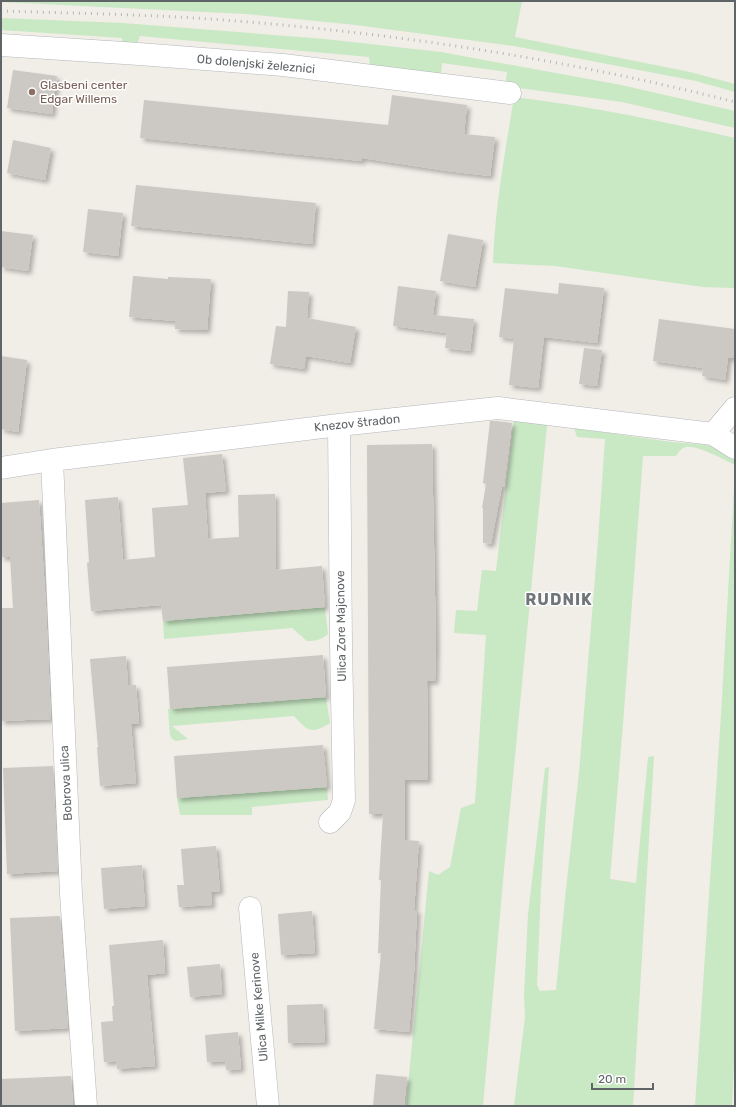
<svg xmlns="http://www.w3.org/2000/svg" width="736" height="1107" font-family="Rubik,sans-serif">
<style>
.green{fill:#c9e8c4}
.building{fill:#ccc8c3;filter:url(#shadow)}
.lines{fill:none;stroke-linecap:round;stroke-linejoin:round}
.minor-casing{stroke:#b4b8bb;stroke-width:23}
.minor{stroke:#fff;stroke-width:22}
.rail{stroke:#b5b6b7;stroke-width:3;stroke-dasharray:1 5;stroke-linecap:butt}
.education-dot{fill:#8d6e63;stroke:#fff;stroke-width:1.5}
.labels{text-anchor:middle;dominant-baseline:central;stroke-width:3;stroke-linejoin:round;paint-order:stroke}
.street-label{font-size:12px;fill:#5f6467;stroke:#fff}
.education-label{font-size:12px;fill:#785e54;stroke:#fff;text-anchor:start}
.district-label{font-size:16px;font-weight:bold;letter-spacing:1px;fill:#707679;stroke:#fff}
</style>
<defs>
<filter id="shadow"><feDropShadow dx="3.5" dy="3.5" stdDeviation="2" flood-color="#0004"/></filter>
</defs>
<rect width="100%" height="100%" fill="#f1ede7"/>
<path class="green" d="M 1,1 L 522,1 L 515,37 L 690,72 L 735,84 L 735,92 L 696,81 L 514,46 L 356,25 L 246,14 L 1,2 Z
M 1,18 L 123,23 L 325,39 L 441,52 L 621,85 L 735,111 L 735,128 L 622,102 L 505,86 L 507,72 L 442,63 L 441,76 L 370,68 L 369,57 L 140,36 L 136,46 L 123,44 L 122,38 L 1,30 Z
M 514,97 C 589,106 662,121 735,138 L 735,288 L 703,287 L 555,266 L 493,263 C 495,207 505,153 514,97 Z
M 514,419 L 547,425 L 504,870 L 483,1106 L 406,1106 L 429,871 L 438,875 L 450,867 L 461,808 L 475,803 L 486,635 L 454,633 L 456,610 L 477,611 L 482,570 L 496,571 Z
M 574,428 L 671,442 L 708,445 L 730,455 L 735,460 L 735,465 C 724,460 698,445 686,447 C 681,448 679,452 676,456 L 643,456 L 623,724 L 610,879 L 636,883 L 648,757 L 654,756 L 633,1106 L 514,1106 L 525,1017 L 524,995 L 528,915 L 545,768 L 549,767 L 541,888 L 537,985 L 540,991 L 556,990 L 566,889 L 579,773 L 598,541 L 605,439 L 577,437 Z
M 735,471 L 735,1049 L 732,1106 L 695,1106 L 721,715 Z
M 325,607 L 328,634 C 321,640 316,641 307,641 L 292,628 L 164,639 L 163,621 Z
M 326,697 L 330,723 C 311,735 308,731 294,716 L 172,726 L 188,739 L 176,741 L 172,739 L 170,735 L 168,709 L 170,709 Z
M 327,787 L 328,800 L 252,807 L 252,815 L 180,815 L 177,798 Z"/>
<path class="building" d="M 13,70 L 57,76 L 52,114 L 7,108 Z
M 392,95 L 467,105 L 464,134 L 495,137 L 490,176 L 447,171 L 362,158 L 362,161 L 140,138 L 144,100 L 388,125 Z
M 13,140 L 51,148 L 45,180 L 7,173 Z
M 136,185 L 316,203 L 312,244 L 131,226 Z
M 88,209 L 123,213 L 118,256 L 83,252 Z
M 1,231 L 33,235 L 28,271 L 1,267 Z
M 448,234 L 483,240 L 475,287 L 440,281 Z
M 133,276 L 168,279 L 168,277 L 211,279 L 207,330 L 175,329 L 175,321 L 129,317 Z
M 559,283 L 604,288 L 597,343 L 544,337 L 538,388 L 509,385 L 514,339 L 499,337 L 505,288 L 558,294 Z
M 398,286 L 436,291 L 433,315 L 474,319 L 470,351 L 445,348 L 447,333 L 393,326 Z
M 288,291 L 309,292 L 307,318 L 356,327 L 350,363 L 306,356 L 304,369 L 270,364 L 276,326 L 286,327 Z
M 659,319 L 735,329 L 735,358 L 728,358 L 725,380 L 702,376 L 703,368 L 653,361 Z
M 584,348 L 602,350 L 597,386 L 579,384 Z
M 1,356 L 27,360 L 18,432 L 1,429 Z
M 490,421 L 497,421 L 512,423 L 504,487 L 502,486 L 491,544 L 483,543 L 483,508 L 482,508 L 486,484 L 483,483 Z
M 432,444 L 436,645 L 435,681 L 427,681 L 428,780 L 405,780 L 405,840 L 419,841 L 414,910 L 417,910 L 414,973 L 409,1032 L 374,1029 L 381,953 L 378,953 L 381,880 L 379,880 L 383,814 L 369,814 L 367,445 Z
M 222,454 L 226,491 L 205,493 L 208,539 L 239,537 L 238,495 L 275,494 L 276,570 L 322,566 L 325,607 L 163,621 L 161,605 L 91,611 L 87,563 L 89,562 L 85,500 L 118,497 L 123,560 L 155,557 L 152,508 L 188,505 L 183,458 Z
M 39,500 L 46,606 L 51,719 L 1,721 L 1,608 L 13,608 L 10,557 L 1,557 L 1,503 Z
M 323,655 L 326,697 L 170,709 L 167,667 Z
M 126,656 L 128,685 L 136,685 L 139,724 L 131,724 L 136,783 L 100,786 L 97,747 L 98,747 L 90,659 Z
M 323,745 L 327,787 L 177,798 L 174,756 Z
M 53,766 L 58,871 L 7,874 L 3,768 Z
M 216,846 L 220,891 L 211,892 L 212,905 L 179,907 L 177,885 L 184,885 L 181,849 Z
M 142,865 L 145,906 L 104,909 L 101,868 Z
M 312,911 L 315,953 L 281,955 L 278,914 Z
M 60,916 L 68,1028 L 15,1031 L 10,918 Z
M 163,940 L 165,973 L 147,975 L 155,1066 L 117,1069 L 116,1061 L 104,1062 L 101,1022 L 113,1021 L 112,1006 L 114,1006 L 109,945 Z
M 220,964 L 222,994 L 190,997 L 187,967 Z
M 323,1004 L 325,1042 L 288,1043 L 287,1005 Z
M 238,1032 L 241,1069 L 226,1070 L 225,1061 L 207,1062 L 205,1035 Z
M 376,1074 L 407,1077 L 404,1106 L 373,1106 Z
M 71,1076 L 73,1106 L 1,1106 L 1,1079 Z"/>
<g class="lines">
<defs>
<path id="minor" d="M 1,45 L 139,54 L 283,65 L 510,93
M 713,434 L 735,448
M 52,460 L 71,894 L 86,1106
M 1,468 L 52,460 L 339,425 L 498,408 L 713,434 L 735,408
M 330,822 L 340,812 L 344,800 L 341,644 L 339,425
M 250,908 L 268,1106"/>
</defs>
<use href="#minor" class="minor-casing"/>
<use href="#minor" class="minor"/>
<path class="rail" d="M 1,11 C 65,13 130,14 195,18 C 376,30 558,57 735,102"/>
</g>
<circle class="education-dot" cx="32" cy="92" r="4"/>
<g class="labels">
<g class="street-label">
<text transform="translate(256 64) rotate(5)">Ob dolenjski železnici</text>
<text transform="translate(357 423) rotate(-6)">Knezov štradon</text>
<text transform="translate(341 626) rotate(-91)">Ulica Zore Majcnove</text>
<text transform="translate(66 783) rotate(-93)">Bobrova ulica</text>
<text transform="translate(259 1007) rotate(-95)">Ulica Milke Kerinove</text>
</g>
<g class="education-label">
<text x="40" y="85">Glasbeni center<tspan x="40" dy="14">Edgar Willems</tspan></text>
</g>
<g class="district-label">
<text x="559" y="599">RUDNIK</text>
</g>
</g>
<rect width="736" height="1107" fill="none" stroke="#5f6467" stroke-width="4"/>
<path d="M592 1083v6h61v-6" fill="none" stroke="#5f6467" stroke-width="2"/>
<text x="598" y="1083" font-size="12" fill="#5f6467" stroke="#ffffff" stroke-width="3" paint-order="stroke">20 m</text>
</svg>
